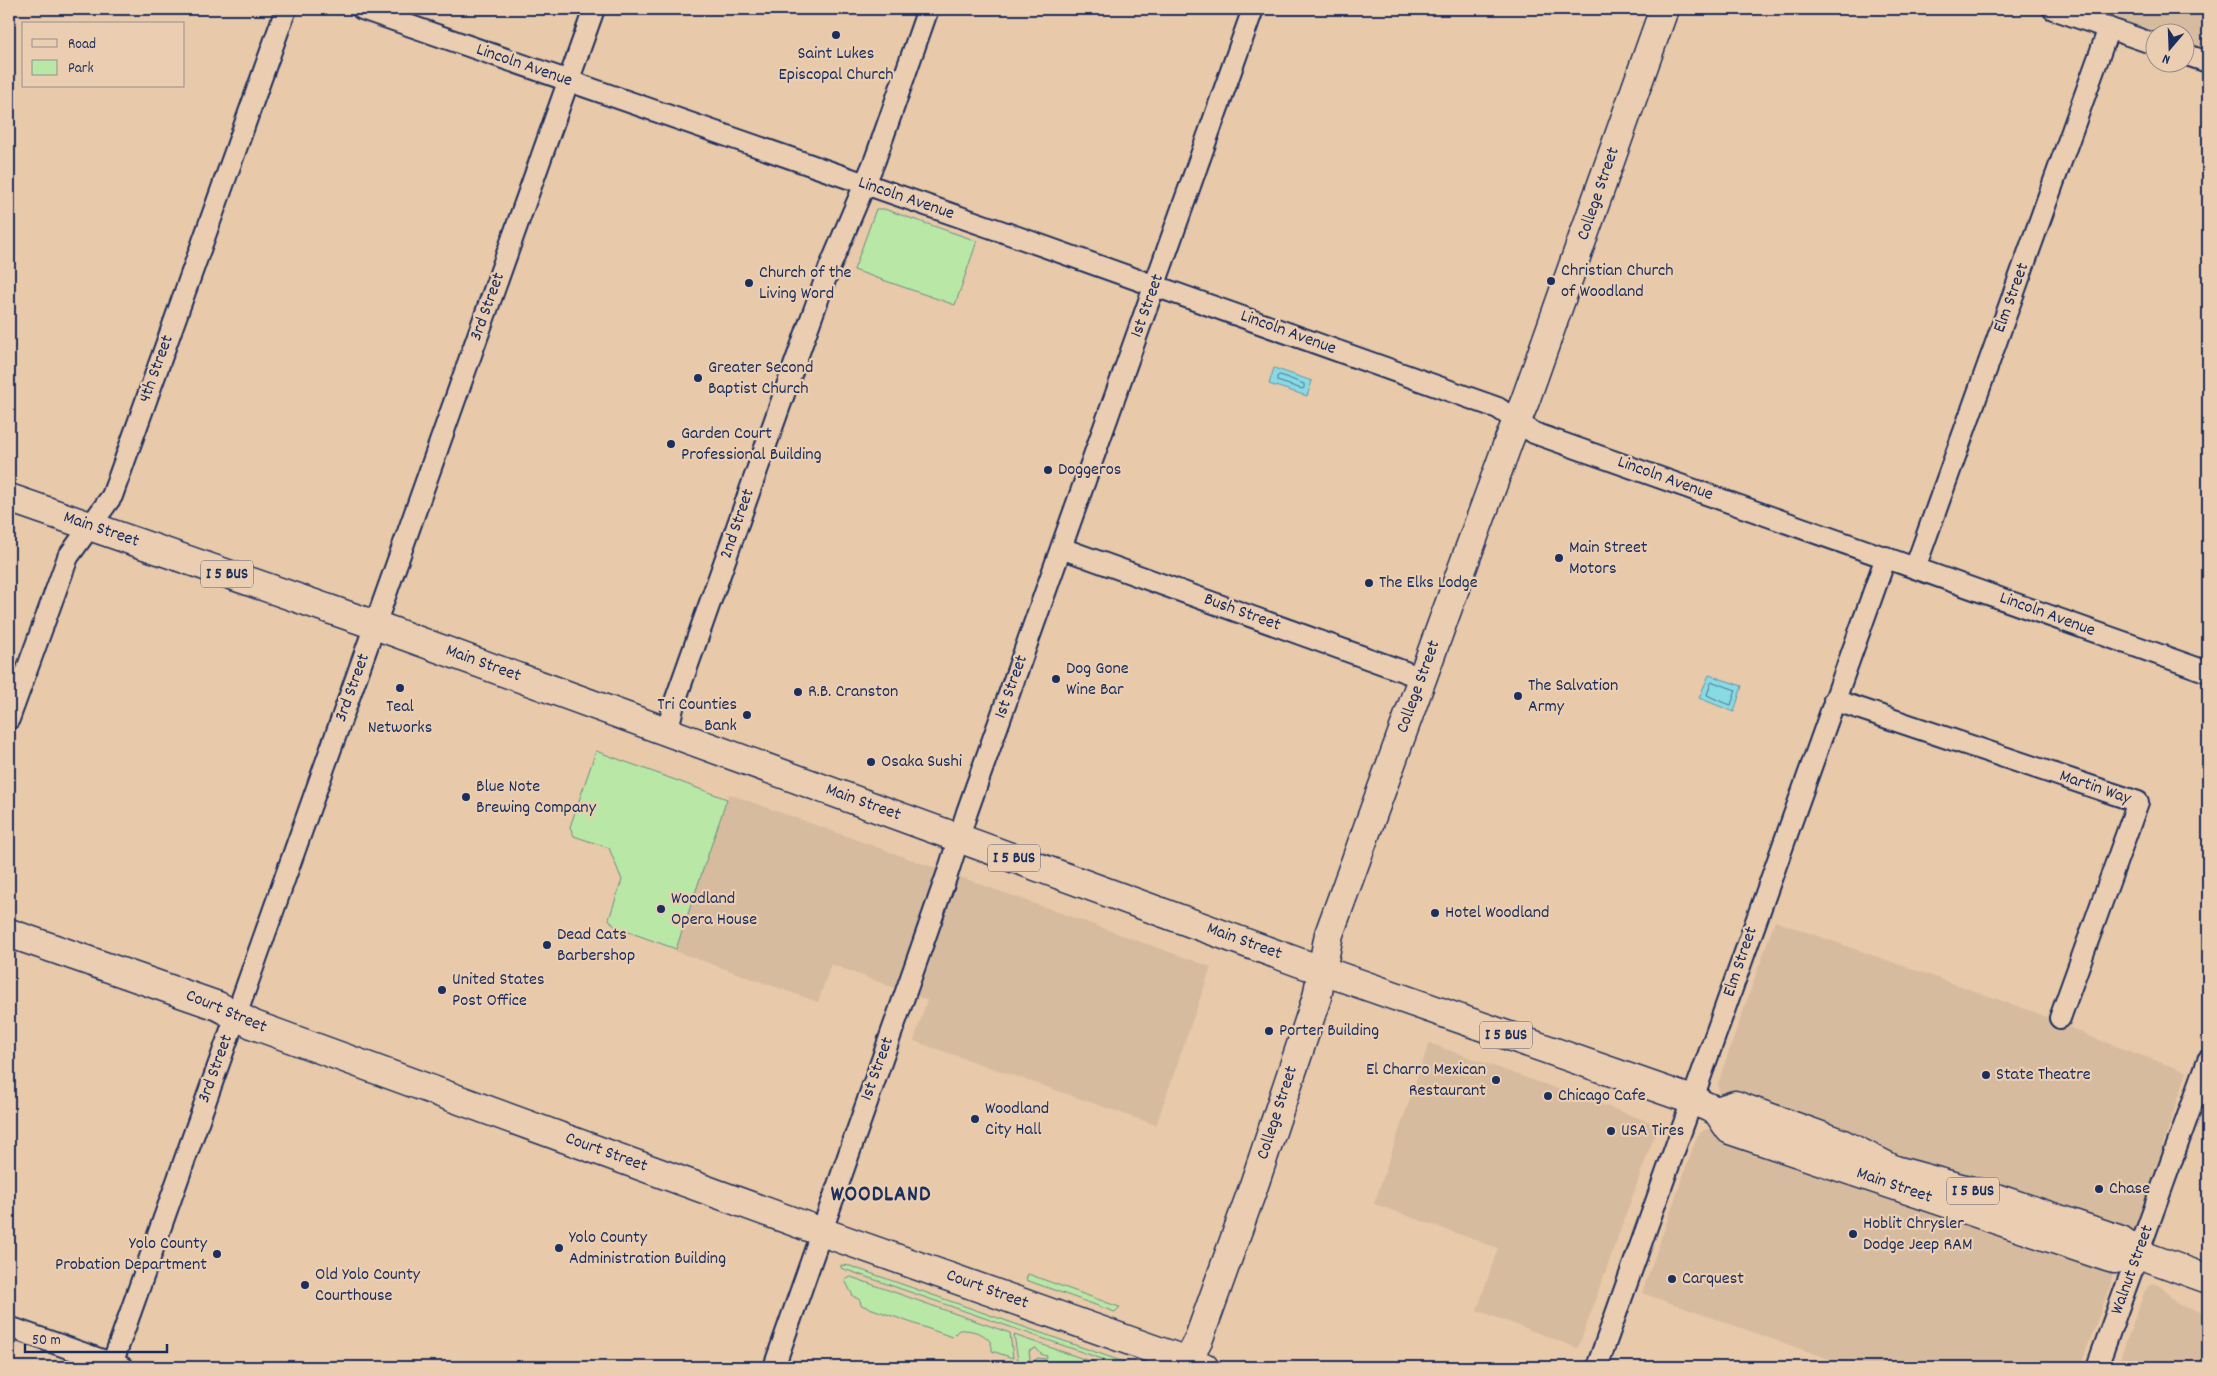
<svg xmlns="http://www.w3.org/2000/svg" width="2217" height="1376" font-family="Dekko,sans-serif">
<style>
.built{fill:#d7bb9e}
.green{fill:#b8e7a6;stroke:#6a8b82}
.water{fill:#89dae3;stroke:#5d96ae}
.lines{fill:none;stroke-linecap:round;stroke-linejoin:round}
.shore{stroke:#477393;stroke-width:1}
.street-casing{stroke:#1b2f5e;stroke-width:24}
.secondary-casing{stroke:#1b2f5e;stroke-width:31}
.primary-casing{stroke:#1b2f5e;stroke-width:31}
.street{stroke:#ebceb2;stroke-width:20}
.secondary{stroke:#ebceb2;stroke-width:28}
.primary{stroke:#ebceb2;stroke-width:28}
.poi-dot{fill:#1b2f5e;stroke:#ebceb2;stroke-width:2}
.labels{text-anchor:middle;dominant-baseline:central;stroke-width:4.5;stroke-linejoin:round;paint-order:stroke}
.shield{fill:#ebceb2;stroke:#595f77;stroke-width:1}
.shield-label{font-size:16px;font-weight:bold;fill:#1b2f5e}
.poi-label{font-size:18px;fill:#1b2f5e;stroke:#ebceb2;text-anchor:start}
.street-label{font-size:18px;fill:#1b2f5e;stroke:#ebceb2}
.district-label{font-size:22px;font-weight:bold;letter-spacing:1px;fill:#1b2f5e;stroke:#ebceb2}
</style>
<rect width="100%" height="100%" fill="#e8c9a9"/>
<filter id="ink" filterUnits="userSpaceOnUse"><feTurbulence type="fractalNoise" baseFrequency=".02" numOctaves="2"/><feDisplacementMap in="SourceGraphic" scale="10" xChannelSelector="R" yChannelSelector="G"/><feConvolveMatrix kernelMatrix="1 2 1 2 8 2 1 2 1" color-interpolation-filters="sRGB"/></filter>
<g filter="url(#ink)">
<path class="built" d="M 2089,9 L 2208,9 L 2208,51 L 2185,43 L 2184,32 L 2156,32 Z
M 729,794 L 1211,967 L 1156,1125 L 914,1041 L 927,1000 L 831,964 L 818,1002 L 675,951 Z
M 1775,921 L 2037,1013 L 2091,1037 L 2187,1072 L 2163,1144 L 2159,1169 L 2135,1234 L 1937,1173 L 1723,1096 L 1719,1093 L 1718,1084 L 1723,1068 Z
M 1429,1043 L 1658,1125 L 1578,1348 L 1477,1310 L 1498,1248 L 1374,1204 Z
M 1711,1128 L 2110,1270 L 2112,1276 L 2111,1283 L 2080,1367 L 1852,1367 L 1642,1293 L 1697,1136 L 1704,1130 Z
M 2156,1284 L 2164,1289 L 2177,1304 L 2208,1315 L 2208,1367 L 2117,1367 L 2144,1293 L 2148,1286 Z"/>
<path class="green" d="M 876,209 L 884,209 L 977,241 L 955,305 L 854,270 Z
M 596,751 L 727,799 L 676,949 L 615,927 L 609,919 L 622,880 L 609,848 L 574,836 L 570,827 Z
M 841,1265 L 850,1266 L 1138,1367 L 1125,1367 L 841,1268 Z
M 1028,1274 L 1119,1307 L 1120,1307 L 1115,1312 L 1026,1280 Z
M 851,1277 L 1010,1333 L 1013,1358 L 992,1351 C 994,1335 972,1329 959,1330 L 952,1337 L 861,1305 L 860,1300 L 853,1296 L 845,1280 Z
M 1014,1335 L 1107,1367 C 1097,1367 1084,1369 1074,1367 C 1068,1365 1062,1360 1055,1362 C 1044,1365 1045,1370 1032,1365 L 1037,1358 L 1046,1359 L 1047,1356 L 1041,1354 L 1036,1348 L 1029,1351 L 1030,1358 L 1028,1364 L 1018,1360 Z"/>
<path class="water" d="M 1274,368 L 1312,381 L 1307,396 L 1269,384 Z
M 1709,675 L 1742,686 L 1734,712 L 1699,698 Z"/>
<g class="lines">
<path class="shore" d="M 1280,375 L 1304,384 L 1304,388 L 1302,389 L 1277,381 L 1277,377 Z
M 1713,682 L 1736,690 L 1731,705 L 1722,702 L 1707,695 L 1711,683 Z"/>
<defs>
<path id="street" d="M 362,9 L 1012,235 L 1498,408 L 1534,433 L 2208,672
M 2053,9 L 2154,44
M 2184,54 L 2208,62
M 1061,548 L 1422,678
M 1915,568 L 2109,28
M 1834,700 L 2138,802 L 2060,1018
M 9,719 L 68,557 L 112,496 L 286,9
M 667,732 L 674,704 L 794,366 L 829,269 L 875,160 L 928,9
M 9,1327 L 122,1367
M 111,1367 L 594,9
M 774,1367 L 948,872 L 967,812 L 1253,9
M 1597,1367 L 1886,557
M 2097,1367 L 2208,1060"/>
<path id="secondary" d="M 9,933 L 218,1006 L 254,1025 L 822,1232 L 1204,1367
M 1184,1367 L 1199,1338 L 1253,1188 L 1317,997 L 1329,934 L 1509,440 L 1525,401 L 1664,9"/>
<path id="primary" d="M 9,498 L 375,625 L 1298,962 L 1692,1100 L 1717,1111 L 1730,1130 L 2107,1257 L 2114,1259 L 2139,1254
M 1717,1111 L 1735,1105 L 1841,1143 L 1895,1170 L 1990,1196 L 2121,1240 L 2139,1254 L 2208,1279"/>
</defs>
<use href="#street" class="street-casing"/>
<use href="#secondary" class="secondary-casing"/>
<use href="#primary" class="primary-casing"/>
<use href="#street" class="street"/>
<use href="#secondary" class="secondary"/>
<use href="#primary" class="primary"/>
</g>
</g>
<g class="poi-dot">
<circle cx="836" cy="35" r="5"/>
<circle cx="1551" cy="281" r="5"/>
<circle cx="749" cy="283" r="5"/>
<circle cx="698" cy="378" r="5"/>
<circle cx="671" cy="444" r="5"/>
<circle cx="1048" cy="470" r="5"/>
<circle cx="1559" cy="558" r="5"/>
<circle cx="1369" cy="583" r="5"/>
<circle cx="1056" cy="679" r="5"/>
<circle cx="400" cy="688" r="5"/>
<circle cx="798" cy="692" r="5"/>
<circle cx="1518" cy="696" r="5"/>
<circle cx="747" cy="715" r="5"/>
<circle cx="871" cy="762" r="5"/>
<circle cx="466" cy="797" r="5"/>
<circle cx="661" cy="909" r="5"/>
<circle cx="1435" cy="913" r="5"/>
<circle cx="547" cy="945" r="5"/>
<circle cx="442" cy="990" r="5"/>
<circle cx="1269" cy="1031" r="5"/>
<circle cx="1986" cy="1075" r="5"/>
<circle cx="1496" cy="1080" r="5"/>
<circle cx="1548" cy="1096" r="5"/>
<circle cx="975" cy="1119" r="5"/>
<circle cx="1611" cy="1131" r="5"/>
<circle cx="2099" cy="1189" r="5"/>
<circle cx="1853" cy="1234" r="5"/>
<circle cx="559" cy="1248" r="5"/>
<circle cx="217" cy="1254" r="5"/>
<circle cx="1672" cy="1279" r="5"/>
<circle cx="305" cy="1285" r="5"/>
</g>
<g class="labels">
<g class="shield">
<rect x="201" y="560.5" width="52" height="27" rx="4"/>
<rect x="988" y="844.5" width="52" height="27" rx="4"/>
<rect x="1480" y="1021.5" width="52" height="27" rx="4"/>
<rect x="1947" y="1177.5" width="52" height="27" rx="4"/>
</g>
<g class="shield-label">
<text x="227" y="574">I 5 BUS</text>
<text x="1014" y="858">I 5 BUS</text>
<text x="1506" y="1035">I 5 BUS</text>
<text x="1973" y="1191">I 5 BUS</text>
</g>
<g class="poi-label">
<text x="836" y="54" text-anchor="middle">Saint Lukes<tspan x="836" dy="21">Episcopal Church</tspan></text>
<text x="1561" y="271">Christian Church<tspan x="1561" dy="21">of Woodland</tspan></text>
<text x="759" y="273">Church of the<tspan x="759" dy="21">Living Word</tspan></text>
<text x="708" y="368">Greater Second<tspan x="708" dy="21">Baptist Church</tspan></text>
<text x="681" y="434">Garden Court<tspan x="681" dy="21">Professional Building</tspan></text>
<text x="1058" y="470">Doggeros</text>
<text x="1569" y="548">Main Street<tspan x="1569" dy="21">Motors</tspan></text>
<text x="1379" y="583">The Elks Lodge</text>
<text x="1066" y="669">Dog Gone<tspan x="1066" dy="21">Wine Bar</tspan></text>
<text x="1528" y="686">The Salvation<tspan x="1528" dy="21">Army</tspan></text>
<text x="808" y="692">R.B. Cranston</text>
<text x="737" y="705" text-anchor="end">Tri Counties<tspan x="737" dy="21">Bank</tspan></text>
<text x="400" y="707" text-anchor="middle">Teal<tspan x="400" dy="21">Networks</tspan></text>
<text x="881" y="762">Osaka Sushi</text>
<text x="476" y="787">Blue Note<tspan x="476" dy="21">Brewing Company</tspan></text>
<text x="671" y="899">Woodland<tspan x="671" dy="21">Opera House</tspan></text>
<text x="1445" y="913">Hotel Woodland</text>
<text x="557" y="935">Dead Cats<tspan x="557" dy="21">Barbershop</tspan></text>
<text x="452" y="980">United States<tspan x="452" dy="21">Post Office</tspan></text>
<text x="1279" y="1031">Porter Building</text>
<text x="1486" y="1070" text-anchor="end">El Charro Mexican<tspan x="1486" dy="21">Restaurant</tspan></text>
<text x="1996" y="1075">State Theatre</text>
<text x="1558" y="1096">Chicago Cafe</text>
<text x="985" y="1109">Woodland<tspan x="985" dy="21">City Hall</tspan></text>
<text x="1621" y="1131">USA Tires</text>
<text x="2109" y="1189">Chase</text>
<text x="1863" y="1224">Hoblit Chrysler<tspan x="1863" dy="21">Dodge Jeep RAM</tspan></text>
<text x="569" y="1238">Yolo County<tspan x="569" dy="21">Administration Building</tspan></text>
<text x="207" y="1244" text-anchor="end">Yolo County<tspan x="207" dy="21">Probation Department</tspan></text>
<text x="315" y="1275">Old Yolo County<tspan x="315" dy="21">Courthouse</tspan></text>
<text x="1682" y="1279">Carquest</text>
</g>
<g class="street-label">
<text transform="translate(524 66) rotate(19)">Lincoln Avenue</text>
<text transform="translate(1599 194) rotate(-71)">College Street</text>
<text transform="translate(906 199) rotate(19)">Lincoln Avenue</text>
<text transform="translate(2012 298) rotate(-70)">Elm Street</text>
<text transform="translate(1148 306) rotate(-70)">1st Street</text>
<text transform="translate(488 307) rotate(-70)">3rd Street</text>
<text transform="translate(1288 333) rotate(20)">Lincoln Avenue</text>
<text transform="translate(157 369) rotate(-70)">4th Street</text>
<text transform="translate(1665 479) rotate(20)">Lincoln Avenue</text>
<text transform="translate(738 524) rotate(-71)">2nd Street</text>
<text transform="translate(101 530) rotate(19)">Main Street</text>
<text transform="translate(1242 613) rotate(20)">Bush Street</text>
<text transform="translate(2047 615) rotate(20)">Lincoln Avenue</text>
<text transform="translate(483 664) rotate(20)">Main Street</text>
<text transform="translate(1012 687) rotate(-70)">1st Street</text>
<text transform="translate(1419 687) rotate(-70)">College Street</text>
<text transform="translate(353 688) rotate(-70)">3rd Street</text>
<text transform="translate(2095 788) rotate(19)">Martin Way</text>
<text transform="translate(863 803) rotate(20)">Main Street</text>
<text transform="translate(1244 942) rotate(20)">Main Street</text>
<text transform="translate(1741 962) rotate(-71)">Elm Street</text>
<text transform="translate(226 1012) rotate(23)">Court Street</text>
<text transform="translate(216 1069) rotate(-70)">3rd Street</text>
<text transform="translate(878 1069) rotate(-70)">1st Street</text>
<text transform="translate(1278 1113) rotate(-72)">College Street</text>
<text transform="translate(606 1153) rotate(20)">Court Street</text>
<text transform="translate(1894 1186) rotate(19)">Main Street</text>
<text transform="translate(2133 1270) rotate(-70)">Walnut Street</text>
<text transform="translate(987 1290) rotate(20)">Court Street</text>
</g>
<g class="district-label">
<text x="881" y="1195">WOODLAND</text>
</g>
</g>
<rect width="2217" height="1376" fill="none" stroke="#ebceb2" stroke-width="30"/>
<rect x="15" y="15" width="2187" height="1346" fill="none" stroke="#1b2f5e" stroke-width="2" filter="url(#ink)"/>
<rect x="22" y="22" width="162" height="65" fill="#ebceb2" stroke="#988e90"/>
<rect x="32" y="39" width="25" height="8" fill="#ebceb2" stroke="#988e90"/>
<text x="68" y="48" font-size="15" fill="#1b2f5e">Road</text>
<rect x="32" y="60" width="25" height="15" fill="#b8e7a6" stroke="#988e90"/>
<text x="68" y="72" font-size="15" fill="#1b2f5e">Park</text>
<g transform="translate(2170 48) rotate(199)"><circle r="24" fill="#ebceb2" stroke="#988e90"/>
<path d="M0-4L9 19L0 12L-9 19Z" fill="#1b2f5e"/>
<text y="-8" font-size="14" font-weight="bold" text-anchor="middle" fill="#1b2f5e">N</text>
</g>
<path d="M25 1344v8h142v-8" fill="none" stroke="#1b2f5e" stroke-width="2.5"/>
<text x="32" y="1344" font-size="15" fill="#1b2f5e" stroke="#ebceb2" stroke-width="4" paint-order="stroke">50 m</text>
</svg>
